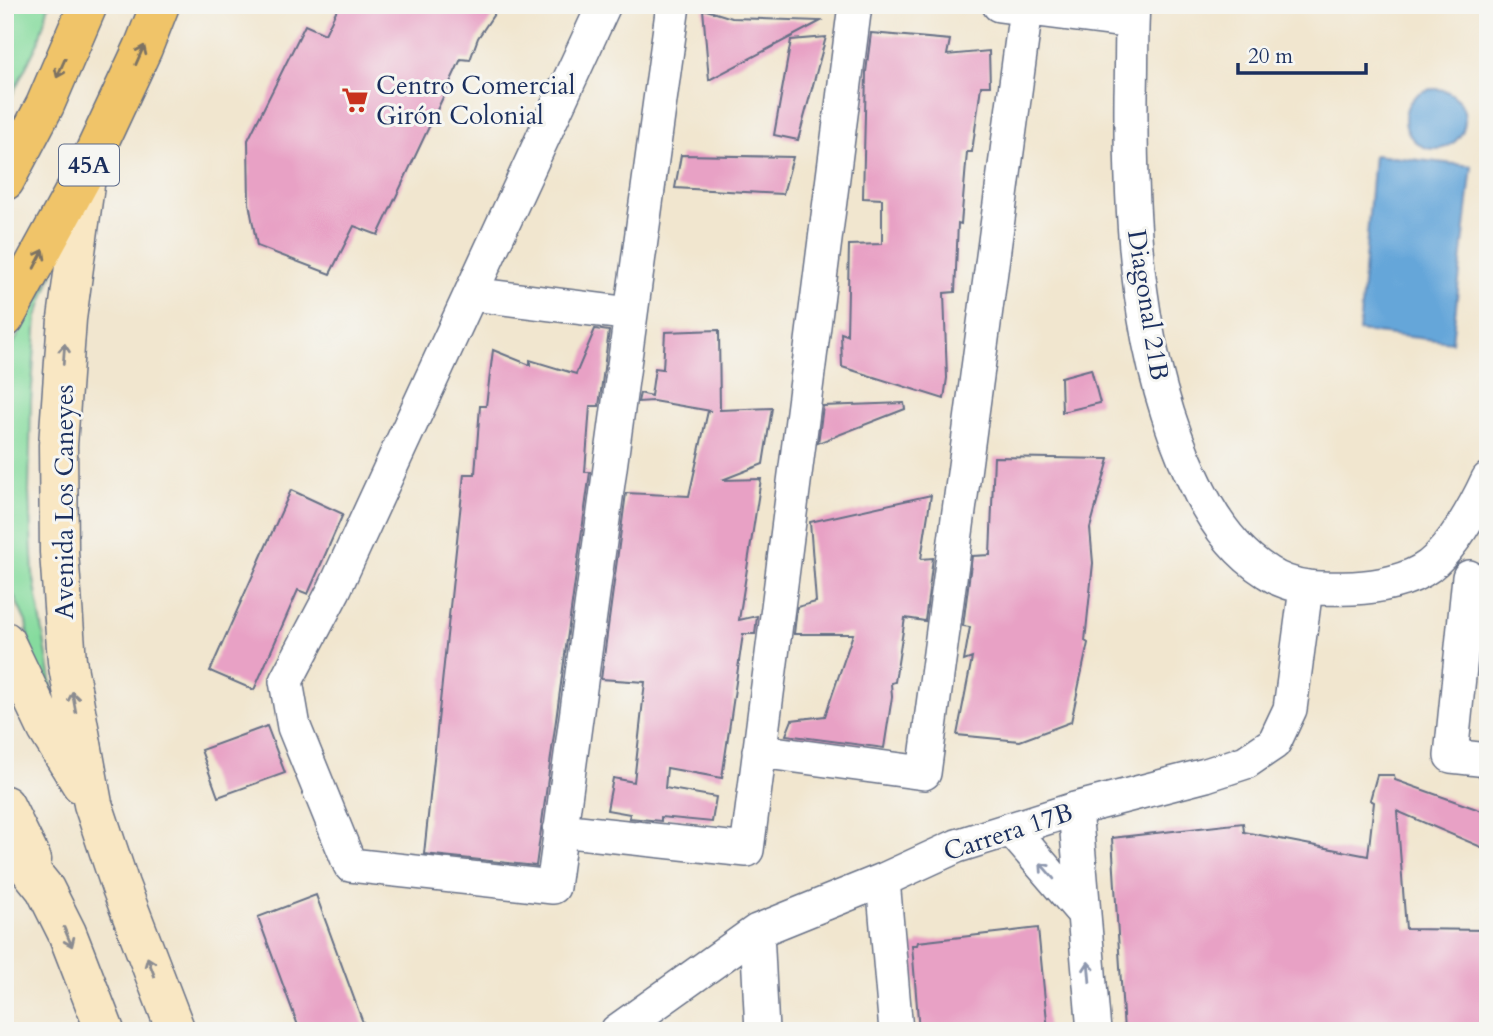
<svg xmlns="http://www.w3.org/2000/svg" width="1493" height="1036" font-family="Cardo,serif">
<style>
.green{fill:#86db9e;stroke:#50857e;stroke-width:2}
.water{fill:#65a6d9;stroke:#406a9c;stroke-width:2}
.building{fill:#e8a1c5}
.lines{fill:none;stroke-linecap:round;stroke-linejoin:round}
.minor-casing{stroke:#666f86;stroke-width:36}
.secondary-casing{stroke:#666f86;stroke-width:41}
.trunk-casing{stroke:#666f86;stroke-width:41}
.minor{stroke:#fff;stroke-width:33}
.secondary{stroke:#f9e7c3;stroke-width:38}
.trunk{stroke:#f0c469;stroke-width:38}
.oneway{stroke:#7b7263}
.oneway2{stroke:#8a8b90}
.oneway3{stroke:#8d97ae}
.labels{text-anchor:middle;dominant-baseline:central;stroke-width:6;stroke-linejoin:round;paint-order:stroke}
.shield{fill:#f6f6f2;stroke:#5d6b8a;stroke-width:2}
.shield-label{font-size:24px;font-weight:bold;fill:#1b2f5e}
.poi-label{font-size:26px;fill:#1b2f5e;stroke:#f6f6f2;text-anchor:start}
.street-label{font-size:26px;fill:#1b2f5e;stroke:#f6f6f2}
</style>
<rect width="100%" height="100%" fill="#f6f6f2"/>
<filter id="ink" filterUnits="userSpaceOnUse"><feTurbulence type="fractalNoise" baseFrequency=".0143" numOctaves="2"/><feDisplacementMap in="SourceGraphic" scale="14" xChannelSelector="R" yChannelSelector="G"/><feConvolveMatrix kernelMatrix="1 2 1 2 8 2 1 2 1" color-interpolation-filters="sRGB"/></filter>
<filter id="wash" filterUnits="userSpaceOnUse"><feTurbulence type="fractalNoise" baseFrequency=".00686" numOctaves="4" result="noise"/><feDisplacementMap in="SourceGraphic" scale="28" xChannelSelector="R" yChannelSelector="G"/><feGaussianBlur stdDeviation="1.57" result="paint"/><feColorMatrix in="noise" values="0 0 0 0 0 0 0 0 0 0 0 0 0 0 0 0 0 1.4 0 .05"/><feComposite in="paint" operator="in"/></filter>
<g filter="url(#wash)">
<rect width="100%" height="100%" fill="#f1e6cf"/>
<path class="green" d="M 5,5 L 49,5 L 38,43 L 5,109 Z
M 54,270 L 37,317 L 31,401 L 29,492 L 33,573 L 58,722 L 35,678 L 26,622 L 5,577 L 5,359 Z"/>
<path class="water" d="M1405 119a30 30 0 1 1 60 0a30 30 0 1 1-60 0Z
M 1374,155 L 1472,166 L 1452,342 L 1359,331 Z"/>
<g id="blocks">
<path class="building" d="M 339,5 L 500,5 L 478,38 L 470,60 L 461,59 L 378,235 L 354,226 L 330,274 L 257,246 L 249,203 L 248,140 L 305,25 L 325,34 Z
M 703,9 L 732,18 L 821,21 L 709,80 Z
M 871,33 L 950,40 L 947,55 L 989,51 L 990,86 L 981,86 L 972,152 L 967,152 L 961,224 L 958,223 L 955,292 L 944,293 L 947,378 L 944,399 L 842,367 L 841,333 L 847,335 L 849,245 L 882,244 L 882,199 L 863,198 L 866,72 Z
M 826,37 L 798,140 L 774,135 L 791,40 Z
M 681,155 L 793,157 L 783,194 L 675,188 Z
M 595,329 L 609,331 L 599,406 L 590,406 L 585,472 L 590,472 L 536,866 L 424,854 L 464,474 L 475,474 L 480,406 L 486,406 L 493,350 L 530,365 L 530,360 L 576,374 Z
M 719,330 L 720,410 L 772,408 L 763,464 L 722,480 L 761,479 L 739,620 L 757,616 L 755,634 L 743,634 L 722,778 L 667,768 L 665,788 L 716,797 L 712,822 L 661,817 L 661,821 L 629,818 L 630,814 L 607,810 L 613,778 L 634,782 L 645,682 L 601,679 L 626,493 L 689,496 L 708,411 L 711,411 L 653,401 L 638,402 L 640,393 L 651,396 L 655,368 L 663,369 L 665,332 Z
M 1091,369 L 1100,403 L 1062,412 L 1061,377 Z
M 904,403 L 905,409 L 818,443 L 823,406 Z
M 994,457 L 1109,459 L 1090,528 L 1093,563 L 1085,641 L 1088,643 L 1071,722 L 1020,741 L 957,735 L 972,658 L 964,661 L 970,627 L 963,626 L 972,556 L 990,555 Z
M 291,490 L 343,514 L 308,594 L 298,590 L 254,690 L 210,671 Z
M 931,495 L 921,559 L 933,558 L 925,621 L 905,618 L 895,682 L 891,683 L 892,697 L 884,748 L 786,735 L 792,720 L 825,716 L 853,634 L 794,634 L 797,607 L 816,602 L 810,522 Z
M 267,726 L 285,773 L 218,797 L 201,750 Z
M 1377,775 L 1394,775 L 1395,780 L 1488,813 L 1488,850 L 1397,811 L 1406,929 L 1488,930 L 1488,1031 L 1124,1031 L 1112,838 L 1243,823 L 1244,832 L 1368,856 L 1374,802 L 1370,800 Z
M 316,895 L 366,1031 L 300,1031 L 258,917 Z
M 1038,928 L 1048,1031 L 919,1031 L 912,945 L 917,945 L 918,942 Z"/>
</g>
</g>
<g filter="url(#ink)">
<use href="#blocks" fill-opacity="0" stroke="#666f86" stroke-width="2"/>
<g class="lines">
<defs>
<path id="minor" d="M 604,5 L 334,590 L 286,681 L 294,727 L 350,865 L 553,887 L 673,5
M 999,5 L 1132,22
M 1133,5 C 1131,35 1132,65 1131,95 C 1130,225 1137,359 1193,478 C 1209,514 1232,550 1267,572 C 1293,590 1323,589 1353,588 C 1377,587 1409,581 1429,566 C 1453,547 1475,507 1488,479
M 472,294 L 631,314
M 1469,577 L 1451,756 L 1488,760
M 759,751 L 924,773 L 1026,9
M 1075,809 L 1094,1031
M 1011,829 L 1084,914
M 560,830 L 747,850 L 855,5
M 883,880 L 896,1031
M 757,931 L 762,1031
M 617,1031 L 757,931 L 883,880 L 957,846 L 1075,809 L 1206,775 L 1246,762 L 1274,743 L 1290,709 L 1306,588"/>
<path id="secondary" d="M 87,170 L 67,319 L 58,445 L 59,552 L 67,661 L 93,804 L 120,885 L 176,1031
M 5,641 L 47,729 L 81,784
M 5,805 L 32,860
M 5,839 L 45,889 L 67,933 L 105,1031"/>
<path id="trunk" d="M 5,181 L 45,105 L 88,5
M 5,318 L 87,168 L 143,48 L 160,5"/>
</defs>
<use href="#minor" class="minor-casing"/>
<use href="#secondary" class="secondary-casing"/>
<use href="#trunk" class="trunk-casing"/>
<use href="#minor" class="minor"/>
<use href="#secondary" class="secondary"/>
<use href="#trunk" class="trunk"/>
</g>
<defs><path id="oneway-shaft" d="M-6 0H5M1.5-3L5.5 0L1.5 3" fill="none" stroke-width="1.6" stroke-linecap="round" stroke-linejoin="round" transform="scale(1.75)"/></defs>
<g class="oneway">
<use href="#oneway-shaft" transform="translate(140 55) rotate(-66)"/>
<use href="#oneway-shaft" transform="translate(61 68) rotate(114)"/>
<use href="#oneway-shaft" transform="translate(39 259) rotate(-62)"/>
</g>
<g class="oneway2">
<use href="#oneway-shaft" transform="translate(64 354) rotate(-86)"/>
<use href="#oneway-shaft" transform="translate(74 702) rotate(-100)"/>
<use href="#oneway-shaft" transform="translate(68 937) rotate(67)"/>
<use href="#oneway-shaft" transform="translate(151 967) rotate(-111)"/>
</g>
<g class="oneway3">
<use href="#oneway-shaft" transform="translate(1047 871) rotate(-131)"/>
<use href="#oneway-shaft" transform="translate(1089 972) rotate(-95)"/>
</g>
</g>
<defs>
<symbol id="supermarket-bare" viewBox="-9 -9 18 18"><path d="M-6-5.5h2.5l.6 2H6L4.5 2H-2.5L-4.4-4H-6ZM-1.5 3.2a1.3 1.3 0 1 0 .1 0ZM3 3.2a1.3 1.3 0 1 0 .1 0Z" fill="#c8321e" stroke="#f6f6f2" stroke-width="2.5" paint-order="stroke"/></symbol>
</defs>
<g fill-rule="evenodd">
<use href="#supermarket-bare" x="336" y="81" width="38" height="38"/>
</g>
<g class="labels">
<rect class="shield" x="59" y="144.5" width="60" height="41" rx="5"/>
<g class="shield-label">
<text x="89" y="165">45A</text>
</g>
<g class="poi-label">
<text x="376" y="85">Centro Comercial<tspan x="376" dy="30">Girón Colonial</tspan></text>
</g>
<g class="street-label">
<text transform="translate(1148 305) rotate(81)">Diagonal 21B</text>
<text transform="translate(64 502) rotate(-90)">Avenida Los Caneyes</text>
<text transform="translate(1008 832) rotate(-18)">Carrera 17B</text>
</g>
</g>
<rect width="1493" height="1036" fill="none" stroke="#f6f6f2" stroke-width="28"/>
<path d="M1238 63v10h128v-10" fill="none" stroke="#1b2f5e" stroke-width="3.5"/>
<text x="1248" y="63" font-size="21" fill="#1b2f5e" stroke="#f6f6f2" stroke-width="5" paint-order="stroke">20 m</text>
</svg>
